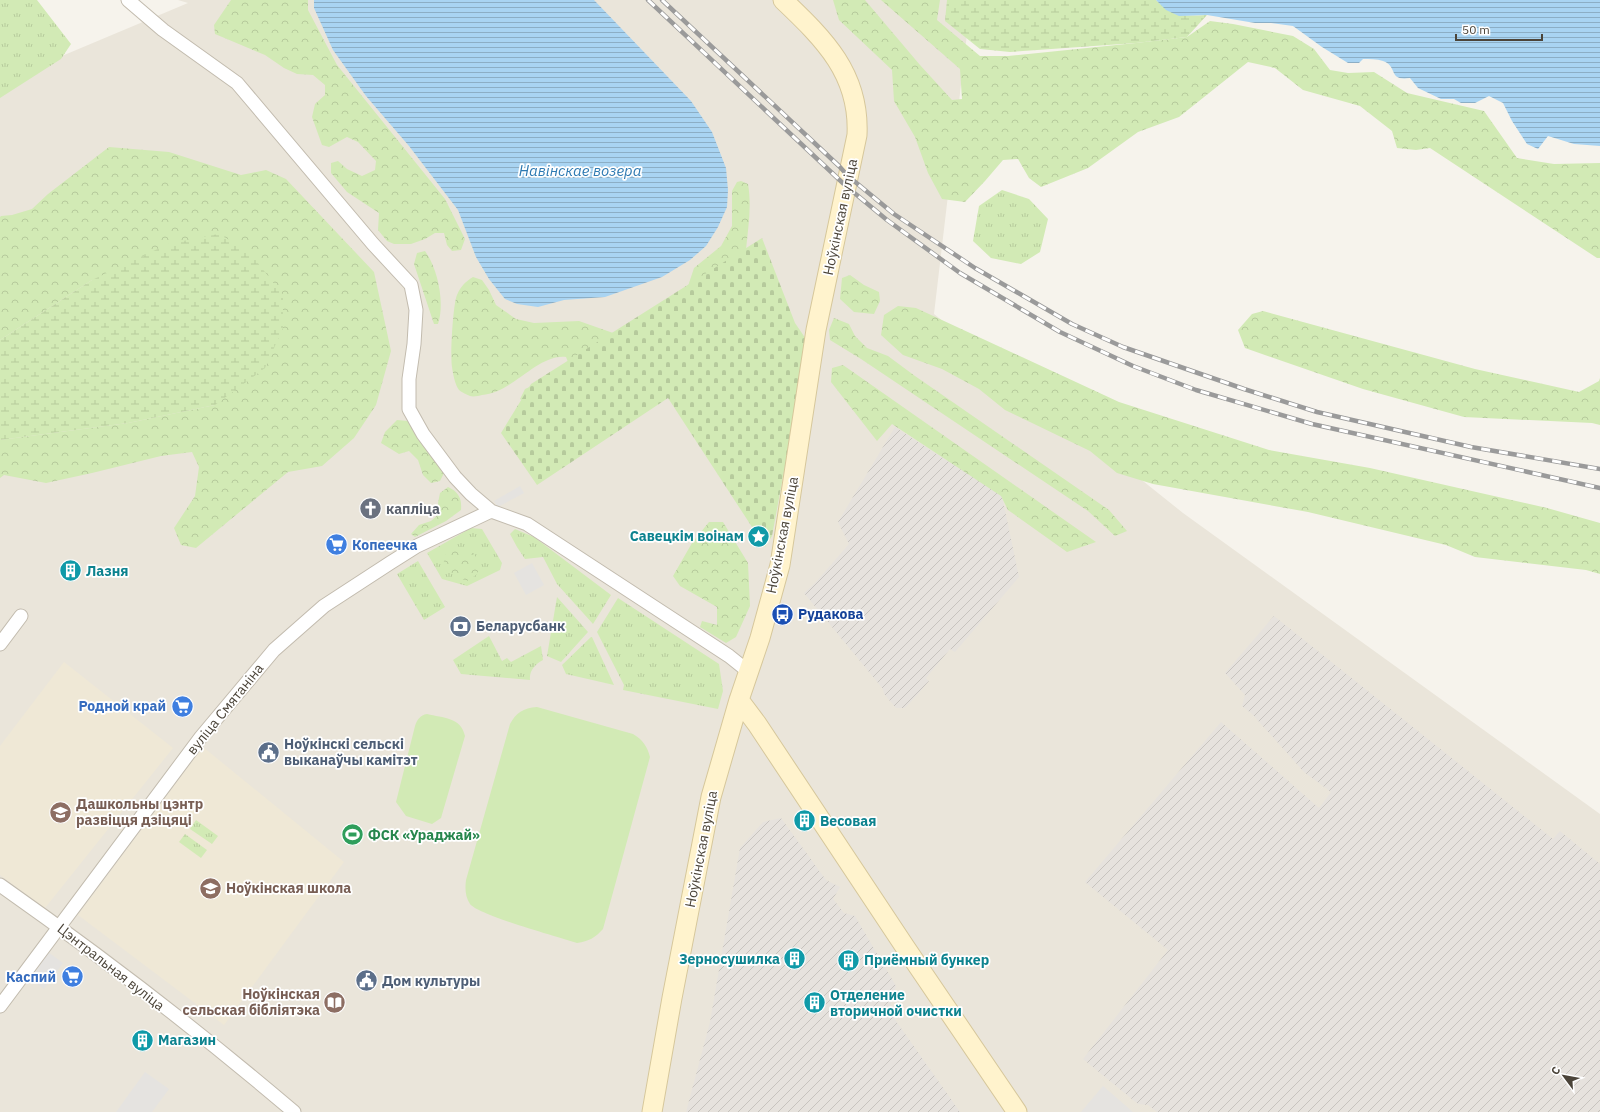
<svg xmlns="http://www.w3.org/2000/svg" width="1600" height="1112" font-family="'IBM Plex Sans',sans-serif">
<style>
.residential{fill:#eae5da}
.industrial{fill:url(#industrial-furrows)}
.education{fill:#efe8d6}
.grass{fill:url(#grass-tufts)}
.forest{fill:url(#forest-crowns)}
.wetland{fill:url(#wetland-marsh)}
.cemetery{fill:url(#cemetery-stones)}
.pitch{fill:#d2eab5}
.parking{fill:#e5e3e0}
.water{fill:url(#water-rules)}
.lines{fill:none;stroke-linecap:round;stroke-linejoin:round}
.street-casing{stroke:#c2bbae;stroke-width:15}
.secondary-casing{stroke:#d6c79b;stroke-width:21}
.street{stroke:#fff;stroke-width:13}
.secondary{stroke:#fff3cd;stroke-width:19}
.rail-casing{stroke:#9a9a9a;stroke-width:4.5}
.rail{stroke:#fff;stroke-width:3;stroke-dasharray:9;stroke-linecap:butt}
.labels{text-anchor:middle;dominant-baseline:central;stroke-width:3.5;stroke-linejoin:round;paint-order:stroke}
.street-label{font-size:14px;fill:#4b4439;stroke:#fff}
.worship-label{font-size:14px;font-weight:bold;fill:#5b616d;stroke:#fff;text-anchor:start}
.culture-label{font-size:14px;font-weight:bold;fill:#0d838f;stroke:#fff;text-anchor:start}
.shop-label{font-size:14px;font-weight:bold;fill:#366cbe;stroke:#fff;text-anchor:end}
.transit-label{font-size:14px;font-weight:bold;fill:#164399;stroke:#fff;text-anchor:start}
.service-label{font-size:14px;font-weight:bold;fill:#4e5e75;stroke:#fff;text-anchor:start}
.education-label{font-size:14px;font-weight:bold;fill:#785e54;stroke:#fff;text-anchor:start}
.leisure-label{font-size:14px;font-weight:bold;fill:#27864d;stroke:#fff;text-anchor:start}
.water-label{font-size:15px;font-style:italic;fill:#2e7ab2;stroke:#fff}
</style>
<defs>
<pattern id="industrial-furrows" width="10" height="10" patternUnits="userSpaceOnUse"><rect width="10" height="10" fill="#e6e2dd"/><path d="M-1 1l2-2M0 10L10 0M9 11l2-2" fill="none" stroke="#c7c3be"/></pattern>
<pattern id="grass-tufts" width="24" height="20" patternUnits="userSpaceOnUse"><rect width="24" height="20" fill="#d2eab5"/><path d="M3 7l-1-3M5 7V3M7 7l1-3M15 17l-1-3M17 17v-4M19 17l1-3" fill="none" stroke="#b6ca9c"/></pattern>
<pattern id="forest-crowns" width="20" height="18" patternUnits="userSpaceOnUse"><rect width="20" height="18" fill="#d2eab5"/><path d="M2 6a3 3 0 1 1 6 0M12 15a3 3 0 1 1 6 0" fill="none" stroke="#b6ca9c"/></pattern>
<pattern id="wetland-marsh" width="20" height="14" patternUnits="userSpaceOnUse"><rect width="20" height="14" fill="#d2eab5"/><path d="M1 5h8M5 5V1M11 12h8M15 12V8" fill="none" stroke="#b6ca9c"/></pattern>
<pattern id="cemetery-stones" width="16" height="16" patternUnits="userSpaceOnUse"><rect width="16" height="16" fill="#d2eab5"/><path d="M2 7V4a2 2 0 0 1 4 0v3zM10 15v-3a2 2 0 0 1 4 0v3z" fill="#b6ca9c"/></pattern>
<pattern id="water-rules" width="6" height="5" patternUnits="userSpaceOnUse"><rect width="6" height="5" fill="#a9d4f2"/><path d="M0 2.5h6" fill="none" stroke="#8caec5"/></pattern>
</defs>
<rect width="100%" height="100%" fill="#f6f3ec"/>
<path class="residential" d="M 178,0 L 971,0 L 934,314 L 1183,513 L 1600,814 L 1600,1112 L 0,1112 L 0,82 L 188,3 Z"/>
<path class="industrial" d="M 895,427 L 1002,496 L 1019,577 L 955,652 L 950,649 L 926,678 L 929,681 L 918,694 L 905,708 L 896,708 L 884,694 L 883,689 L 804,593 L 815,583 L 849,544 L 838,522 Z
M 1274,616 L 1553,839 L 1560,831 L 1600,864 L 1600,1112 L 1157,1112 L 1148,1105 L 1138,1104 L 1083,1059 L 1168,950 L 1085,882 L 1221,722 L 1319,808 L 1331,792 L 1304,772 L 1252,714 L 1242,706 L 1245,695 L 1225,673 Z
M 781,818 L 826,880 L 840,887 L 833,899 L 844,913 L 855,916 L 896,986 L 889,1011 L 960,1112 L 686,1112 L 710,1022 L 740,848 L 763,822 Z"/>
<path class="education" d="M 64,662 L 173,748 L 45,908 L 0,875 L 0,746 Z
M 203,747 L 344,862 L 224,1025 L 78,915 Z"/>
<path class="grass" d="M 0,0 L 37,0 L 71,44 L 61,59 L 0,98 Z
M 1002,190 L 1029,199 L 1048,219 L 1040,252 L 1021,264 L 991,258 L 973,241 L 979,206 Z
M 471,528 L 482,529 L 502,563 L 500,570 L 467,586 L 442,579 L 427,553 Z
M 515,529 L 534,537 L 611,595 L 593,624 L 557,584 L 543,557 L 525,559 L 517,547 L 510,534 Z
M 418,561 L 445,607 L 424,620 L 397,574 Z
M 557,597 L 588,632 L 561,662 L 547,656 Z
M 618,598 L 719,664 L 723,691 L 718,709 L 623,690 L 624,685 L 597,632 Z
M 489,636 L 502,661 L 507,658 L 511,662 L 541,646 L 543,660 C 535,664 529,671 530,680 L 461,674 L 453,660 Z
M 591,637 L 592,637 L 614,685 L 566,674 L 562,665 Z
M 196,820 L 218,836 L 212,844 L 190,829 Z
M 185,834 L 207,850 L 201,858 L 179,842 Z"/>
<path class="forest" d="M 231,0 L 308,0 L 308,10 L 337,65 L 445,199 L 465,239 L 461,250 L 452,251 L 447,245 L 444,233 L 435,233 L 425,239 L 411,244 L 394,244 L 387,241 L 378,230 L 379,213 L 347,192 L 331,173 L 331,163 L 338,161 L 347,169 L 362,176 L 375,170 L 376,161 L 358,142 L 347,137 L 329,147 L 322,145 L 312,117 L 315,104 L 325,95 L 325,85 L 313,75 L 297,74 L 284,68 L 265,55 L 215,34 L 214,25 Z
M 833,0 L 865,0 L 920,65 L 952,100 L 962,99 L 960,69 L 881,0 L 940,0 L 937,20 L 980,56 L 1008,56 L 1136,43 L 1187,37 L 1210,21 L 1233,24 L 1293,36 L 1314,49 L 1330,70 L 1348,73 L 1374,72 L 1407,93 L 1484,111 L 1517,158 L 1554,164 L 1600,163 L 1600,258 L 1597,258 L 1430,148 L 1416,150 L 1397,148 L 1392,131 L 1360,106 L 1303,90 L 1275,68 L 1248,62 L 1179,117 L 1138,132 L 1088,168 L 1041,187 L 1029,178 L 1018,159 L 1003,160 L 985,181 L 965,202 L 942,199 L 928,173 L 915,137 L 894,101 L 892,70 L 839,20 Z
M 109,147 L 169,152 L 241,175 L 266,170 L 286,179 L 374,272 L 391,351 L 376,405 L 354,438 L 322,466 L 288,472 L 196,548 L 181,545 L 174,528 L 195,496 L 199,467 L 192,452 L 161,456 L 92,473 L 46,483 L 4,475 L 0,478 L 0,440 L 128,423 L 215,405 L 92,280 L 0,340 L 0,217 L 1,216 L 12,215 L 32,209 L 48,194 Z
M 741,181 L 748,184 C 752,207 748,227 746,250 L 528,404 L 520,399 L 525,389 L 538,383 L 568,362 L 566,357 C 537,354 513,393 482,395 C 479,396 473,397 470,396 C 468,395 461,392 459,390 C 455,385 453,374 452,367 C 450,356 453,304 457,295 C 461,286 465,282 473,277 L 482,280 L 489,290 L 496,305 L 516,319 L 534,323 L 579,321 L 616,334 L 688,286 L 694,268 L 721,246 L 732,226 L 732,191 L 737,182 Z
M 425,251 C 438,269 445,303 438,324 L 434,324 L 414,264 L 417,253 Z
M 850,275 L 864,285 L 879,292 L 880,301 L 874,314 L 854,312 L 840,299 L 842,278 Z
M 898,306 L 916,308 L 1119,402 L 1269,450 L 1370,468 L 1547,508 L 1600,523 L 1600,574 L 1586,570 L 1475,557 L 1446,545 L 1308,512 L 1153,484 L 1117,473 L 1090,451 L 1005,410 L 979,389 L 942,369 L 903,355 L 881,335 L 884,315 Z
M 1263,311 L 1475,369 L 1579,392 L 1599,381 L 1600,378 L 1600,425 L 1592,423 L 1464,417 L 1363,389 L 1245,348 L 1238,330 L 1252,314 Z
M 834,318 L 849,324 L 855,336 L 867,348 L 888,356 L 915,376 L 1109,510 L 1127,531 L 1115,536 L 1088,511 L 861,359 L 830,340 L 829,330 Z
M 843,365 L 1096,542 L 1067,552 L 1008,510 L 1001,496 L 892,424 L 877,441 L 831,382 L 832,368 Z
M 397,420 L 408,421 L 421,433 L 444,473 L 440,481 L 431,483 L 423,475 L 418,460 L 409,451 L 399,454 L 381,443 L 385,432 Z
M 448,487 C 459,492 462,499 461,510 L 446,521 L 415,537 L 411,534 L 419,525 L 431,521 L 440,513 L 438,503 L 440,493 Z
M 709,522 L 723,522 L 748,563 L 750,606 L 736,637 L 726,643 L 700,627 L 702,621 L 717,625 L 717,607 L 680,586 L 673,576 L 692,543 Z
M 456,546 L 469,550 L 477,558 L 480,568 L 476,575 L 467,581 L 453,575 L 443,560 L 447,550 Z"/>
<path class="wetland" d="M 947,0 L 1156,0 C 1175,18 1182,16 1207,15 L 1187,37 L 1136,43 L 1010,52 L 980,49 L 945,21 Z
M 218,234 L 247,249 L 283,295 L 283,328 L 265,368 L 215,405 L 128,423 L 0,440 L 0,340 L 92,280 L 168,244 Z"/>
<path class="cemetery" d="M 762,238 L 795,323 L 808,342 L 772,536 L 765,547 L 668,398 L 537,485 L 501,433 L 531,384 Z"/>
<path class="pitch" d="M 537,707 L 633,734 C 643,740 647,746 650,757 L 603,929 C 595,938 589,941 577,943 C 559,937 478,915 470,904 C 465,897 465,888 466,880 L 510,724 C 516,713 523,708 537,707 Z
M 427,714 C 443,718 461,717 465,736 L 441,818 L 432,824 L 406,816 L 396,802 L 415,726 C 417,720 420,715 427,714 Z"/>
<path class="parking" d="M 520,486 L 524,493 L 498,507 L 494,501 Z
M 532,563 L 544,585 L 526,595 L 514,573 Z
M 48,952 L 63,963 L 44,989 L 29,978 Z
M 145,1072 L 169,1089 L 152,1112 L 116,1112 Z
M 1103,1086 L 1133,1112 L 1081,1112 Z"/>
<path class="water" d="M 314,0 L 594,0 L 691,101 L 712,132 L 726,168 L 728,190 L 727,207 L 718,227 L 706,246 L 690,260 L 662,277 L 605,297 L 564,300 L 538,307 L 517,304 L 505,299 L 489,279 L 476,257 L 458,210 L 409,146 L 366,96 L 333,50 L 314,8 Z
M 1156,0 L 1600,0 L 1600,146 L 1574,144 L 1548,136 L 1538,149 L 1527,144 L 1512,121 L 1503,103 L 1489,96 L 1475,103 L 1461,103 L 1454,99 L 1441,99 L 1418,88 L 1410,78 C 1387,81 1399,67 1383,61 C 1377,59 1369,59 1363,59 L 1359,63 L 1348,63 L 1322,47 L 1293,26 L 1271,23 L 1255,23 L 1207,15 L 1179,16 L 1166,10 Z"/>
<g class="lines">
<defs>
<path id="street" d="M 128,0 L 163,30 L 237,83 L 373,244 L 411,285 L 416,310 L 414,344 L 409,379 L 409,409 L 423,434 L 455,477 L 471,494 L 491,511 L 527,524 L 729,656 L 749,672
M 0,644 L 21,616
M 0,885 C 101,956 200,1032 294,1112
M 0,1006 L 201,737 L 274,650 L 324,606 L 390,563 L 417,546 L 491,511"/>
<path id="secondary" d="M 739,700 L 757,724 L 905,947 L 1017,1112
M 652,1112 L 672,998 L 711,797 L 739,700 L 760,638 L 780,565 L 816,330 L 857,135 C 860,74 824,39 783,0"/>
</defs>
<use href="#street" class="street-casing"/>
<use href="#secondary" class="secondary-casing"/>
<use href="#street" class="street"/>
<use href="#secondary" class="secondary"/>
<defs>
<path id="rail" d="M 648,0 L 846,186 L 887,220 L 960,273 L 1060,332 L 1133,366 L 1196,390 L 1312,424 L 1600,488
M 662,0 L 839,166 L 848,176 L 894,214 L 975,268 L 1072,324 L 1123,347 L 1244,389 L 1317,412 L 1471,447 L 1600,469"/>
</defs>
<use href="#rail" class="rail-casing"/>
<use href="#rail" class="rail"/>
</g>
<defs>
<symbol id="church-disc" viewBox="-11 -11 22 22"><circle r="9.5" fill="#6b7280" stroke="#fff"/><path d="M-1.2-6h2.4v3.5h3.3v2.4h-3.3V6h-2.4V-.1h-3.3v-2.4h3.3Z" fill="#fff"/></symbol>
<symbol id="sight-disc" viewBox="-11 -11 22 22"><circle r="9.5" fill="#0f9aa8" stroke="#fff"/><path d="M0-6L1.8-2.2L6-1.7L2.9 1.2L3.7 5.4L0 3.3L-3.7 5.4L-2.9 1.2L-6-1.7L-1.8-2.2Z" fill="#fff"/></symbol>
<symbol id="supermarket-disc" viewBox="-11 -11 22 22"><circle r="9.5" fill="#3f7fe0" stroke="#fff"/><path d="M-6-5.5h2.5l.6 2H6L4.5 2H-2.5L-4.4-4H-6ZM-1.5 3.2a1.3 1.3 0 1 0 .1 0ZM3 3.2a1.3 1.3 0 1 0 .1 0Z" fill="#fff"/></symbol>
<symbol id="building-disc" viewBox="-11 -11 22 22"><circle r="9.5" fill="#0f9aa8" stroke="#fff"/><path d="M-4-6H4V6H1V3H-1V6H-4ZM-2.5-4.3h1.7v1.8h-1.7ZM.8-4.3h1.7v1.8H.8ZM-2.5-1h1.7V.8h-1.7ZM.8-1h1.7V.8H.8Z" fill="#fff"/></symbol>
<symbol id="bus-disc" viewBox="-11 -11 22 22"><circle r="9.5" fill="#1a4fb4" stroke="#fff"/><path d="M-5-6H5V4H4V6H2V4H-2V6H-4V4H-5ZM-3.5-4V0h7V-4ZM-3.5 1.2v1.5H-2V1.2ZM2 1.2v1.5H3.5V1.2Z" fill="#fff"/></symbol>
<symbol id="bank-disc" viewBox="-11 -11 22 22"><circle r="9.5" fill="#5c6f8a" stroke="#fff"/><path d="M-6-4H6V4H-6ZM0-2.3a2.3 2.3 0 1 0 0 4.6a2.3 2.3 0 1 0 0-4.6Z" fill="#fff"/></symbol>
<symbol id="civic-disc" viewBox="-11 -11 22 22"><circle r="9.5" fill="#5c6f8a" stroke="#fff"/><path d="M-.6-6.5H3V-4.5H.6V-3L4-1V1h2V6H-6V1h2V-1L-.6-3ZM-1.2 2.5V6h2.4V2.5Z" fill="#fff"/></symbol>
<symbol id="school-disc" viewBox="-11 -11 22 22"><circle r="9.5" fill="#8d6e63" stroke="#fff"/><path d="M0-5L7-2L0 1L-7-2ZM-4 1L0 2.5L4 1V4Q0 6-4 4Z" fill="#fff"/></symbol>
<symbol id="stadium-disc" viewBox="-11 -11 22 22"><circle r="9.5" fill="#2e9e5b" stroke="#fff"/><path d="M0-5a6.5 5 0 1 0 0 10a6.5 5 0 1 0 0-10ZM-3.5-1.8h7v3.6h-7Z" fill="#fff"/></symbol>
<symbol id="library-disc" viewBox="-11 -11 22 22"><circle r="9.5" fill="#8d6e63" stroke="#fff"/><path d="M-6-4Q-3-5.5-.7-3.5V5Q-3 3-6 4ZM6-4Q3-5.5 .7-3.5V5Q3 3 6 4Z" fill="#fff"/></symbol>
</defs>
<g fill-rule="evenodd">
<use href="#church-disc" x="358" y="496" width="25" height="25"/>
<use href="#sight-disc" x="746" y="524" width="25" height="25"/>
<use href="#supermarket-disc" x="324" y="532" width="25" height="25"/>
<use href="#building-disc" x="58" y="558" width="25" height="25"/>
<use href="#bus-disc" x="770" y="602" width="25" height="25"/>
<use href="#bank-disc" x="448" y="614" width="25" height="25"/>
<use href="#supermarket-disc" x="170" y="694" width="25" height="25"/>
<use href="#civic-disc" x="256" y="740" width="25" height="25"/>
<use href="#school-disc" x="48" y="800" width="25" height="25"/>
<use href="#building-disc" x="792" y="808" width="25" height="25"/>
<use href="#stadium-disc" x="340" y="822" width="25" height="25"/>
<use href="#school-disc" x="198" y="876" width="25" height="25"/>
<use href="#building-disc" x="782" y="946" width="25" height="25"/>
<use href="#building-disc" x="836" y="948" width="25" height="25"/>
<use href="#supermarket-disc" x="60" y="964" width="25" height="25"/>
<use href="#civic-disc" x="354" y="968" width="25" height="25"/>
<use href="#library-disc" x="322" y="990" width="25" height="25"/>
<use href="#building-disc" x="802" y="990" width="25" height="25"/>
<use href="#building-disc" x="130" y="1028" width="25" height="25"/>
</g>
<g class="labels">
<g class="street-label">
<text transform="translate(840 217) rotate(-78)">Ноўкінская вуліца</text>
<text transform="translate(782 535) rotate(-79)">Ноўкінская вуліца</text>
<text transform="translate(225 709) rotate(-51)">вуліца Смятаніна</text>
<text transform="translate(701 849) rotate(-79)">Ноўкінская вуліца</text>
<text transform="translate(111 967) rotate(38)">Цэнтральная вуліца</text>
</g>
<g class="worship-label">
<text x="386" y="509">капліца</text>
</g>
<g class="culture-label">
<text x="744" y="536" text-anchor="end">Савецкім воінам</text>
<text x="86" y="571">Лазня</text>
<text x="820" y="821">Весовая</text>
<text x="780" y="959" text-anchor="end">Зерносушилка</text>
<text x="864" y="960">Приёмный бункер</text>
<text x="830" y="995">Отделение<tspan x="830" dy="16">вторичной очистки</tspan></text>
<text x="158" y="1040">Магазин</text>
</g>
<g class="shop-label">
<text x="352" y="545" text-anchor="start">Копеечка</text>
<text x="166" y="706">Родной край</text>
<text x="56" y="977">Каспий</text>
</g>
<g class="transit-label">
<text x="798" y="614">Рудакова</text>
</g>
<g class="service-label">
<text x="476" y="626">Беларусбанк</text>
<text x="284" y="744">Ноўкінскі сельскі<tspan x="284" dy="16">выканаўчы камітэт</tspan></text>
<text x="382" y="981">Дом культуры</text>
</g>
<g class="education-label">
<text x="76" y="804">Дашкольны цэнтр<tspan x="76" dy="16">развіцця дзіцяці</tspan></text>
<text x="226" y="888">Ноўкінская школа</text>
<text x="320" y="994" text-anchor="end">Ноўкінская<tspan x="320" dy="16">сельская бібліятэка</tspan></text>
</g>
<g class="leisure-label">
<text x="368" y="835">ФСК «Ураджай»</text>
</g>
<g class="water-label">
<text x="580" y="170">Навінскае возера</text>
</g>
</g>
<g transform="translate(1564 1076) rotate(302)" stroke="#ffffff" stroke-width="3" paint-order="stroke">
<path d="M0-3L7 15L0 10L-7 15Z" fill="#4b4439"/>
<text y="-6" font-size="11" font-weight="bold" text-anchor="middle" fill="#4b4439">С</text>
</g>
<path d="M1456 34v6h86v-6" fill="none" stroke="#4b4439" stroke-width="2"/>
<text x="1462" y="34" font-size="12" fill="#4b4439" stroke="#ffffff" stroke-width="3" paint-order="stroke">50 m</text>
</svg>
